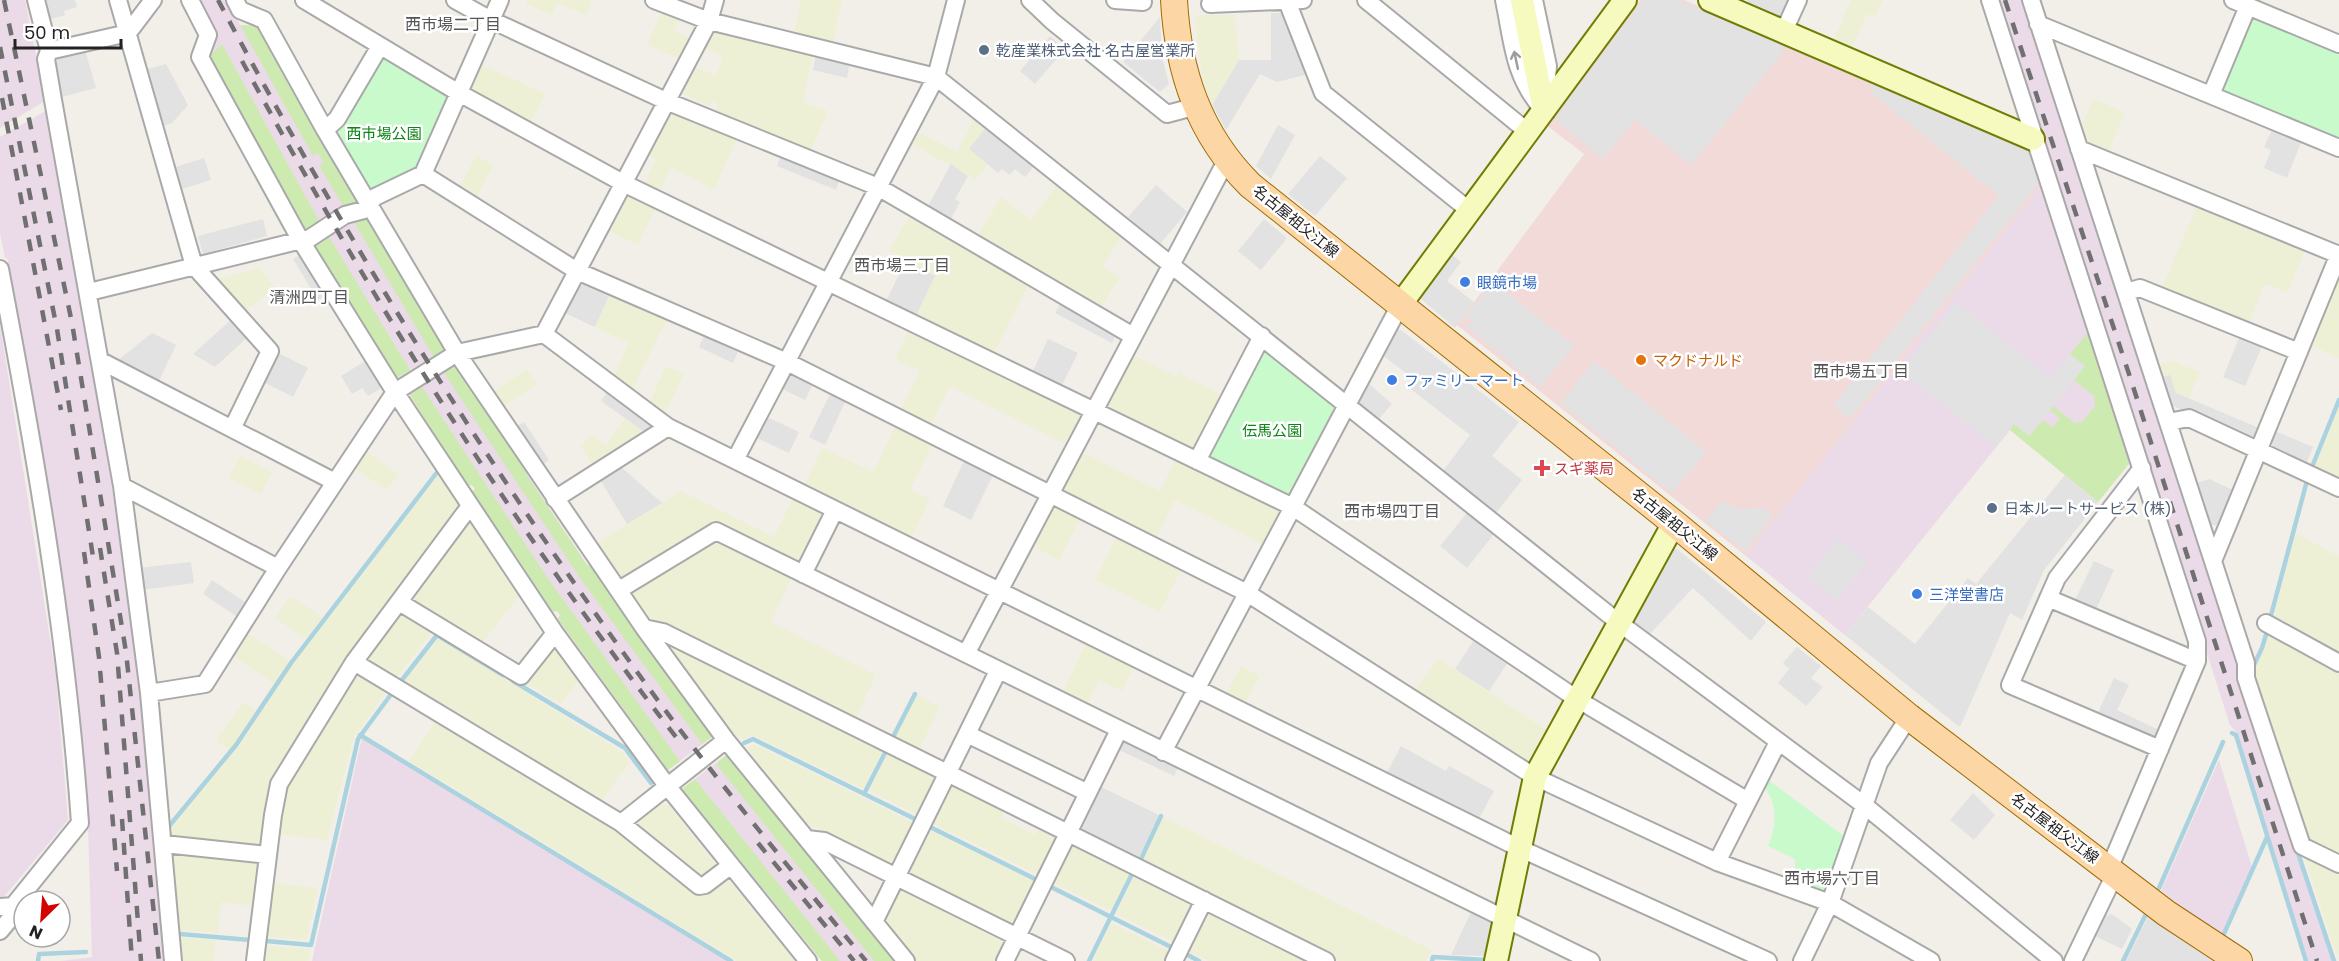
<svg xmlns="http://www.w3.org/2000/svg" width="2339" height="961" font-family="Poppins,'Noto Sans JP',sans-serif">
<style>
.commercial{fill:#f2dad9}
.industrial{fill:#ebdbe8}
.farmland{fill:#eef0d5}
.grass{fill:#cdebb0}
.park{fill:#c8facc}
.parking{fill:#e2e2e2}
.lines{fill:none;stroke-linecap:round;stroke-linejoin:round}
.stream{stroke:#aad3df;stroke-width:4.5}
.street-casing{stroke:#a9a9a9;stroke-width:20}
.secondary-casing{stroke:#707d05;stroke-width:26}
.primary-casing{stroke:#a06b00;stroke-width:28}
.street{stroke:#fff;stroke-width:16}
.secondary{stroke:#f7fabf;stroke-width:22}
.primary{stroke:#fcd6a4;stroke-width:26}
.rail{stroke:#707070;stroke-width:4.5;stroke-dasharray:12 12;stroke-linecap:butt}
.oneway{stroke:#9c9c9c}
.service-dot{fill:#5c6f8a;stroke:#fff;stroke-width:2}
.shop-dot{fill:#3f7fe0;stroke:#fff;stroke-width:2}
.food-dot{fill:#e8710a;stroke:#fff;stroke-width:2}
.health-dot{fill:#e0444e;stroke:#fff;stroke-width:2}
.labels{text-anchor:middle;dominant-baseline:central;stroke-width:5;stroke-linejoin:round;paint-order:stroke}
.service-label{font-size:15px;fill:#4e5e75;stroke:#fff;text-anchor:start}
.park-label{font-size:15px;fill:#0c8416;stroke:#fff}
.street-label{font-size:15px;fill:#222;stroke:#fff}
.shop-label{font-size:15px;fill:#366cbe;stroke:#fff;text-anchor:start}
.food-label{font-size:15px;fill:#c56008;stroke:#fff;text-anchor:start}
.health-label{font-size:15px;fill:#be3a42;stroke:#fff;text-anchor:start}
.neighbourhood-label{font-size:16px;fill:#555;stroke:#fff}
</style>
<rect width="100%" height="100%" fill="#f2efe9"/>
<path class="commercial" d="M 1640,0 L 1684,0 L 2030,145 L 2043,184 L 1746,556 L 1457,325 L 1584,154 L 1545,124 Z"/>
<path class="industrial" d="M 0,0 L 25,0 L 45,101 L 0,128 Z
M 196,0 L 228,0 L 240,25 L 260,26 L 353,206 L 341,208 L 312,225 L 305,234 L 207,58 L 216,39 Z
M 1997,0 L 2024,0 L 2332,961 L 2308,961 L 2237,733 L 2230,725 Z
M 47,110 L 112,487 L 144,714 L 168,961 L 61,961 L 92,957 L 88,826 L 65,598 L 7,258 L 5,258 L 0,233 L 0,137 Z
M 2043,184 L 2132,460 L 2098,502 L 2010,430 L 1845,635 L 1746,556 Z
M 366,214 L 446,348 L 395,379 L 311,243 L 348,217 Z
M 0,325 L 56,676 L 68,820 L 4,897 L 0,897 Z
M 455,365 L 587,565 L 594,566 L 716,734 L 668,770 L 558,619 L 560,615 L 557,611 L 553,612 L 471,493 L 475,489 L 472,485 L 467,486 L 410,395 Z
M 362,737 L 729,961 L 312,961 Z
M 729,753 L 901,961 L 822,961 L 778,908 L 682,789 Z
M 2219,760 L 2252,867 L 2221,937 L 2161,891 Z"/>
<path class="farmland" d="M 527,0 L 592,0 L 586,15 L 557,3 L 552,15 L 526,4 Z
M 801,0 L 842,0 L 833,42 L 794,33 Z
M 1851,0 L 1883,0 L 1875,17 L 1867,14 L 1851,51 L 1832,43 Z
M 661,13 L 678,20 L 674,30 L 693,39 L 681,60 L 647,45 Z
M 1200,15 L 1235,15 L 1239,60 L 1212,105 L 1203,81 L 1199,57 L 1195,19 Z
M 716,32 L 813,55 L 803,102 L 828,111 L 810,152 L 714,114 L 718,104 L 711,101 L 709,106 L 681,93 L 694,67 L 716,75 L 723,56 L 703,48 L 709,37 Z
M 482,65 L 546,94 L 529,125 L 472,93 L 470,89 Z
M 2093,99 L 2125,112 L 2109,151 L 2087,142 L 2080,129 Z
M 674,113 L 737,138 L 714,190 L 671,167 L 659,193 L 643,186 L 656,160 L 648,153 L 669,115 Z
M 975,117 L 987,126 L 969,149 L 988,164 L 975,180 L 912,144 L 918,132 L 957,152 Z
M 476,156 L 494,165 L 475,199 L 458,189 Z
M 1057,184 L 1123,235 L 1102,267 L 1120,277 L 1100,310 L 977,237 L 1001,197 L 1031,220 Z
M 631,195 L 656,207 L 638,245 L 607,230 L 625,197 Z
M 2197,205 L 2305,251 L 2287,293 L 2265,284 L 2248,326 L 2161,290 Z
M 911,214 L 1029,283 L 994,353 L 916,316 L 935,276 L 889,251 Z
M 258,266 L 275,288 L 244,312 L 216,279 L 253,270 Z
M 2339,277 L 2339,358 L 2310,345 Z
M 609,296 L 666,321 L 631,393 L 613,378 L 629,343 L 595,327 Z
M 910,328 L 1082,411 L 1083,417 L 1068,445 L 950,386 L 931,424 L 901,409 L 920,371 L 895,359 Z
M 1131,354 L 1177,377 L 1179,373 L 1224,396 L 1198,448 L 1192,450 L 1108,408 L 1106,403 Z
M 2172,361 L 2200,372 L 2189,398 L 2176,393 L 2159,378 L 2155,366 Z
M 666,366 L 684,374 L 664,416 L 648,405 Z
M 527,369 L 537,384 L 501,408 L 491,393 Z
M 2339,406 L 2339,483 L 2314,469 Z
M 625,419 L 647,434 L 593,466 L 581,447 L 591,434 L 606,445 Z
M 895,427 L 932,445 L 910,490 L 930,499 L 911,539 L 803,488 L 822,448 L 873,472 Z
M 365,451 L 399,474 L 387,490 L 354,468 Z
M 1080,451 L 1160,491 L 1177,457 L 1279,508 L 1279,512 L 1263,544 L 1175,500 L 1156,538 L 1065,492 L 1063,487 Z
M 240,456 L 272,472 L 261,494 L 229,478 Z
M 439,473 L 458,502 L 458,513 L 340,667 L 269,787 L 263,842 L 255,848 L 175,842 L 169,834 L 169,830 L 239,745 L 293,664 Z
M 681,491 L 774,537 L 793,498 L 821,511 L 824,518 L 802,560 L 794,562 L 718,526 L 625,581 L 617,577 L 594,545 Z
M 1057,508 L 1080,520 L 1059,560 L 1032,546 L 1050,510 Z
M 472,521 L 521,593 L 480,645 L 413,603 L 409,595 L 464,522 Z
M 2295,533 L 2339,556 L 2339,659 L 2273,623 Z
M 1116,538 L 1181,570 L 1160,612 L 1095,580 Z
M 721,540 L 793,575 L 771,622 L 876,675 L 855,720 L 645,617 L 630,595 L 631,590 L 712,541 Z
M 290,596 L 323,617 L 306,639 L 275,618 Z
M 404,610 L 434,630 L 396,678 L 368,662 L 367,652 L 396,611 Z
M 2270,630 L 2339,667 L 2339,855 L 2302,837 L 2251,676 L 2265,648 Z
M 247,633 L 290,661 L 275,684 L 232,655 Z
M 438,638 L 622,752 L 630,761 L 601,802 L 403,683 Z
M 665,638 L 885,746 L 864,789 L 753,735 L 743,739 L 730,732 L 663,644 Z
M 1086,643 L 1134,666 L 1122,691 L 1099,680 L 1086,706 L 1062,694 Z
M 552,648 L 559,648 L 580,679 L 561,704 L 525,683 Z
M 1438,658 L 1550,732 L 1530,764 L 1415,691 Z
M 1241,666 L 1260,676 L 1243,705 L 1224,697 Z
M 363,676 L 388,690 L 354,737 L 327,840 L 278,834 L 284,790 L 350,679 Z
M 916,695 L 940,707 L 918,752 L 894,741 Z
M 243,702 L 256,711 L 230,750 L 216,740 Z
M 436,720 L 612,825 L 701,895 L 720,880 L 729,881 L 795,961 L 737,961 L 409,761 Z
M 754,744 L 916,824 L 899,860 L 887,863 L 806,824 L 746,748 Z
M 890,749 L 935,773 L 938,780 L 920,816 L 869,791 Z
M 957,783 L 1006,807 L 1001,818 L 1035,835 L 1041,824 L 1056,832 L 1059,839 L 1040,876 L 930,822 L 947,786 Z
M 660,805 L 669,805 L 716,865 L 702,877 L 694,874 L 635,829 L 636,822 Z
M 1163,817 L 1432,950 L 1426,961 L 1339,961 L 1141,863 Z
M 927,828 L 1037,883 L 1018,922 L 1007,924 L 909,875 L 907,866 Z
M 1076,843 L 1132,869 L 1111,911 L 1051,882 L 1068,845 Z
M 177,851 L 256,860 L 259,866 L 255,906 L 221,902 L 218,933 L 177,930 L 170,857 Z
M 2303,853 L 2339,870 L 2339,954 L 2335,952 Z
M 1137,872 L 1192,899 L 1195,910 L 1178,944 L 1116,914 Z
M 273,883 L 318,888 L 306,940 L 267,937 Z
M 903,888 L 1004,938 L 1006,946 L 999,961 L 914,961 L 884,926 L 883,918 L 895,892 Z
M 1214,911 L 1316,961 L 1209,961 L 1187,951 L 1205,914 Z
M 1111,923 L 1173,953 L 1169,961 L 1093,961 Z
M 178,937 L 216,940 L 214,961 L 180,961 Z
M 266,946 L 310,949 L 308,961 L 264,961 Z"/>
<path class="grass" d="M 240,25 L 260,26 L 359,203 L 344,207 L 319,166 L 324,163 L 318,153 L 313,156 Z
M 222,44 L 319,221 L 305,234 L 207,58 Z
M 366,214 L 446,348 L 433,356 L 351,217 Z
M 326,232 L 410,370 L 395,379 L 311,243 Z
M 2090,330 L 2132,460 L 2098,502 L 2010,430 L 2014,424 L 2029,436 L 2043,420 L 2053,427 L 2060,418 L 2050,411 L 2053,406 L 2075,423 L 2082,422 L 2095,406 L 2094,396 L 2074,380 L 2085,366 L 2070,354 Z
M 455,365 L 461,369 L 526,469 L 526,474 L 587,565 L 594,566 L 716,734 L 702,744 L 580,578 L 444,373 Z
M 422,387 L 549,580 L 680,761 L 668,770 L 558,619 L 560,615 L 557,611 L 553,612 L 471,493 L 475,489 L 472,485 L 467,486 L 410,395 Z
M 729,753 L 901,961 L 874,961 L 716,764 Z
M 695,779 L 840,961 L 822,961 L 682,789 Z"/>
<path class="park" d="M 2256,16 L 2339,50 L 2339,142 L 2222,94 L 2221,88 L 2249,19 Z
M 385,56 L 446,92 L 448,99 L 415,172 L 372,191 L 366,189 L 336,137 L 336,128 L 378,58 Z
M 1269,352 L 1332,404 L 1333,411 L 1290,493 L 1284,496 L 1211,460 L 1209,454 L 1261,353 Z
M 1767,779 L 1845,837 L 1828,888 L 1822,891 L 1795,881 L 1795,859 L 1768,846 C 1777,825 1778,805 1764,786 Z"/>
<path class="parking" d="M 43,0 L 75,0 L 77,7 L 64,11 L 65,15 L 48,20 Z
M 1643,0 L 1679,0 L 1784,46 L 1780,56 L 1691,165 L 1635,120 L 1603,159 L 1554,119 Z
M 1748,0 L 1791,0 L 1783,17 L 1776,20 L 1746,6 Z
M 1271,13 L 1281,13 L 1285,16 L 1309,74 L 1277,82 L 1260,74 L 1226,130 L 1212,105 L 1239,60 L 1271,60 Z
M 1160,17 L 1162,57 L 1169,84 L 1160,92 L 1123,62 Z
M 1050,36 L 1065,49 L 1035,84 L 1020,71 Z
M 85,50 L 96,88 L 62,97 L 56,61 L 60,56 Z
M 816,55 L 850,62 L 847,78 L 813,70 Z
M 166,64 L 188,105 L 172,123 L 160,127 L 144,70 Z
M 1877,84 L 2028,147 L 2039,183 L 1850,419 L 1833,405 L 1999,196 L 1870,92 Z
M 1278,125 L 1295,135 L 1271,179 L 1256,166 Z
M 987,126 L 1035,165 L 1025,177 L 1015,169 L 1010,175 L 1002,169 L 998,173 L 969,149 Z
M 2273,128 L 2302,140 L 2287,178 L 2264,168 L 2271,150 L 2264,147 Z
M 781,154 L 840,178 L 836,190 L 777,166 Z
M 1320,156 L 1347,178 L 1315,216 L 1288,194 Z
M 204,158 L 211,180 L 179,190 L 172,168 Z
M 951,164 L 968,176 L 955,199 L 960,202 L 950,221 L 927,208 Z
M 1156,185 L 1187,212 L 1160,244 L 1128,217 Z
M 263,219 L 267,236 L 203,254 L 198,236 Z
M 1264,219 L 1287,238 L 1261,270 L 1238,251 Z
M 303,253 L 327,294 L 318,300 L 293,259 Z
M 1450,253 L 1461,262 L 1447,281 L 1474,302 L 1455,328 L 1421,299 L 1419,293 Z
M 906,260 L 935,276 L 916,316 L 886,301 Z
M 1494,282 L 1574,346 L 1540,387 L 1467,327 L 1472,321 L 1466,316 Z
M 583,285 L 609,296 L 595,327 L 565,313 L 576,289 Z
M 1061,302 L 1116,334 L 1112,343 L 1055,313 Z
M 1956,303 L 2051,378 L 2070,354 L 2085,366 L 2029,436 L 2013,423 L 1995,446 L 1901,371 Z
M 233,318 L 249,336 L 215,367 L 193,354 Z
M 1395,329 L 1401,330 L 1519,422 L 1492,456 L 1522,480 L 1496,513 L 1443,471 L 1470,435 L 1408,387 L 1414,379 L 1382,355 Z
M 152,333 L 176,345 L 158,383 L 117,361 Z
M 704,336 L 738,352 L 733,363 L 699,347 Z
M 2240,336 L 2262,346 L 2245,386 L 2223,377 Z
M 1048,339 L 1078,353 L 1061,387 L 1032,373 Z
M 278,353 L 308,368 L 293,397 L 263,382 Z
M 367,360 L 383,387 L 368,396 L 362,388 L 352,394 L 341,376 Z
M 1594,361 L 1706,452 L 1672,493 L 1561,403 Z
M 794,375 L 813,384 L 805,400 L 782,389 L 787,378 Z
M 2170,375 L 2176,393 L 2259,428 L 2256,434 L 2249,438 L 2171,405 L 2159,378 Z
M 1368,383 L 1392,404 L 1378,420 L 1360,404 L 1359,399 Z
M 608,391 L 654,424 L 647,434 L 601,401 Z
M 830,394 L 845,402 L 825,445 L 809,437 Z
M 767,417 L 799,432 L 789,453 L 757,438 Z
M 524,422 L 549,460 L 539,467 L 513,429 Z
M 2275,431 L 2313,447 L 2307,462 L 2273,447 L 2271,441 Z
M 964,461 L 993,475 L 971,520 L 943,506 Z
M 620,466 L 662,503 L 627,524 L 599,478 Z
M 2065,475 L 2098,502 L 2044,570 L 2022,620 L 2010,613 L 1961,725 L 1958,726 L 1845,635 L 1868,607 L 1915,644 L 1968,578 L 1976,584 Z
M 2209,479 L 2233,490 L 2217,525 L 2207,525 L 2194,484 Z
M 1721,502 L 1743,510 L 1763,507 L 1773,516 L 1745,551 L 1706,520 Z
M 1467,513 L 1494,534 L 1467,568 L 1440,546 Z
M 1838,539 L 1867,562 L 1837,600 L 1807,577 Z
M 1677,549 L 1766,622 L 1751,641 L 1693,588 L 1647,637 L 1636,628 L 1633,623 L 1669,551 Z
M 2094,561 L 2114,570 L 2095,612 L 2074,602 Z
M 191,562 L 194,583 L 141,590 L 138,568 Z
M 212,580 L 248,604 L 239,618 L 203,594 Z
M 1474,640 L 1508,662 L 1489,691 L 1455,669 Z
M 1797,647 L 1821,666 L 1811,678 L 1823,687 L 1806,706 L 1778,683 L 1789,669 L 1783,663 Z
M 2114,678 L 2129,685 L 2117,710 L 2161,731 L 2157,738 L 2151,740 L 2097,715 Z
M 1124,739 L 1179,765 L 1174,776 L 1115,748 L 1118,742 Z
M 1401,746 L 1446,771 L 1449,766 L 1494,791 L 1477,822 L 1385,776 Z
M 1097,785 L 1159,815 L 1137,861 L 1081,833 L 1078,826 Z
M 1973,793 L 1995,815 L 1974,840 L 1950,820 Z
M 1471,912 L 1492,922 L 1495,929 L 1488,956 L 1451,955 Z
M 2150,913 L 2220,961 L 2126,961 Z
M 2112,914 L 2132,929 L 2122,949 L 2095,936 L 2105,916 Z"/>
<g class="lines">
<path class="stream" d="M 2312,467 L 2339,400
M 2270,619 L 2308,477
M 2252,669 L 2262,648 L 2268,628
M 402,680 L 437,635 L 503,675
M 513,681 L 625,748 L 651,783
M 2232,733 L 2236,735 L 2306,961
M 360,735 L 731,961
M 892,739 L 915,694
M 744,743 L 753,739 L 917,820
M 864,794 L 887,749
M 170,825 L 236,745 L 291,663 L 438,471
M 928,826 L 1037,880
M 2297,850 L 2334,961
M 1140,861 L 1161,816
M 1049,886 L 1175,949
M 2159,888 L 2223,742
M 180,934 L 250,940
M 2223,936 L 2267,837
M 266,941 L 311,945 L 358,739 L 392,693
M 1186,954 L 1199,961
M 38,961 L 39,954 L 86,952
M 1089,961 L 1133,872
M 1432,961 L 1433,957 L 1486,960
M 2123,961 L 2146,914"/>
<defs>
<path id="street" d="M 36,0 L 49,51 L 46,59 L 53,100 L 122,486 L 149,693 L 173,961
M 118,0 L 194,266 L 270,351 L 232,429
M 190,0 L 208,35 L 200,57 L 301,241 L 395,392 L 555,633 L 668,787 L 808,961
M 235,0 L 240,10 L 264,20 L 325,130 L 457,353 L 644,628 L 726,740 L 906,961
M 304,0 L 459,93 L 623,183 L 1293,507 L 1577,699 L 1748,801
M 455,0 L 491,20 L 666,101 L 878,187 L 1133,336
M 654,0 L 709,21 L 936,77 L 1618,622 L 1864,805 L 2054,961
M 1030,0 L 1052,21 L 1167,114 L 1197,106
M 1115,0 L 1143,2
M 1366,0 L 1528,132
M 1504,0 C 1513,43 1513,75 1543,110
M 1534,0 L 1548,66 L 1546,92
M 1990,0 L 2197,641 L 2197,661 L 2109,869
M 2031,0 L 2246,663 L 2246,678 L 2302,846 L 2339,864
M 2233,0 L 2339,44
M 1287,1 L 1323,93 L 1470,211
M 1210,4 L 1303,0
M 2038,24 L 2339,148
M 1784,31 L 1798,0
M 49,51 L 128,33 L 153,0
M 2211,95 L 2248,6
M 325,130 L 337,119 L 380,46
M 2079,149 L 2339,255
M 423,174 L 577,271 L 787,362 L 1247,593 L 1535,777 L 1717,862 L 1830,903 L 1931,961
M 0,269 C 35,452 67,636 80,823 L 13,906 L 0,907
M 89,292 L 310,238 L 345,215 L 364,210 L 375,197 L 423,174 L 500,0
M 2126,292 L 2140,288 L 2299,352
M 544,334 L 709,21 L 715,0
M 101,361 L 335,482
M 2168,422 L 2189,418 L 2339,488
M 735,460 L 936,77 L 956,0
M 1197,461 L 1262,336
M 2142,468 L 2057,578 L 2010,685 L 2160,749
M 122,486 L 278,568
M 555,499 L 668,427
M 2213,561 L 2339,254
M 803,574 L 835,510
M 619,590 L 716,531 L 1591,961
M 2048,598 L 2197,661
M 399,602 L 521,676 L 555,633
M 2266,623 L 2339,663
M 644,628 L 663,632 L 1326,961
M 966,654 L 1226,161
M 354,662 L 621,823 L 699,886 L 705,885 L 730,866
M 149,693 L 205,684 L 278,568 L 395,392 L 457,353 L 544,334 L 668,427 L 1519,848 L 1768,961
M 967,734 L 1088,793
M 1163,752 L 1400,305
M 621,823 L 726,740
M 807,839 L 824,841 L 1066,961
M 164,844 L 268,855
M 1717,862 L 1778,742
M 874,922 L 998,671
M 0,931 L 15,913 L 13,906
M 255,961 L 273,815 L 279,784 L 354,662 L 470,506
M 1005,961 L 1119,730
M 1174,961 L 1204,900
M 1802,961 L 1830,903 L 1879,763 L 1909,717
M 2073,961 L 2115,874"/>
<path id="secondary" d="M 1522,0 L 1544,110
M 1710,0 L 2033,139
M 1400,305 L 1625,0
M 1496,961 L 1535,777 L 1674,523"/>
<path id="primary" d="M 1174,0 C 1178,72 1199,134 1250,185 L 1674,523 L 1909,717 L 2166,913 L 2239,961"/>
</defs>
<use href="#street" class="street-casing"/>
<use href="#secondary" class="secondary-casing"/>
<use href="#primary" class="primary-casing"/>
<use href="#street" class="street"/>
<use href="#secondary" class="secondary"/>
<use href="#primary" class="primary"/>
<path class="rail" d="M 4,0 L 72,323 L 126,652 L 159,961
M 218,0 C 345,239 489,468 648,687 C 717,781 792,871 866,961
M 2005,0 L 2130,377 L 2317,961
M 0,47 L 57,329 L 94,563
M 242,61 C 370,297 511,525 676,737
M 2,98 L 61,410
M 100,548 L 117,653 L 141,961
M 84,552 L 99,657 L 117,871
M 122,819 L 132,961
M 758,843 L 854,961"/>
</g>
<defs><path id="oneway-shaft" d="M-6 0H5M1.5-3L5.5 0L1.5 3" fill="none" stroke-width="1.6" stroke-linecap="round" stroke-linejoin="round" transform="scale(1.5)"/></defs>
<use class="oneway" href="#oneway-shaft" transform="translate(1516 60) rotate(-102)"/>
<g class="service-dot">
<circle cx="984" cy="50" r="6"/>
<circle cx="1992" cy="508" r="6"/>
</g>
<g class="shop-dot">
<circle cx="1465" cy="282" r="6"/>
<circle cx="1392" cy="380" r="6"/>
<circle cx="1917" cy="594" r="6"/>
</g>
<circle class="food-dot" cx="1641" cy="360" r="6"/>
<path class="health-dot" d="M1539 459h6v6h6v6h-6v6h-6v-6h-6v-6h6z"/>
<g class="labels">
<g class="service-label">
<text x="996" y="50">乾産業株式会社 名古屋営業所</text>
<text x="2004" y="508">日本ルートサービス (株)</text>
</g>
<g class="park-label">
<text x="384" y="133">西市場公園</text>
<text x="1272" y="430">伝馬公園</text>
</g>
<g class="street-label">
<text transform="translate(1296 221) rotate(39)">名古屋祖父江線</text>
<text transform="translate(1675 524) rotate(39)">名古屋祖父江線</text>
<text transform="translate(2055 828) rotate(37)">名古屋祖父江線</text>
</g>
<g class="shop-label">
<text x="1477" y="282">眼鏡市場</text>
<text x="1404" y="380">ファミリーマート</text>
<text x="1929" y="594">三洋堂書店</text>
</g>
<g class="food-label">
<text x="1653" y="360">マクドナルド</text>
</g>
<g class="health-label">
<text x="1554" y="468">スギ薬局</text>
</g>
<g class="neighbourhood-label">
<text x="453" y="24">西市場二丁目</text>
<text x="902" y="265">西市場三丁目</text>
<text x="309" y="297">清洲四丁目</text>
<text x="1861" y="371">西市場五丁目</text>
<text x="1392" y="511">西市場四丁目</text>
<text x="1832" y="878">西市場六丁目</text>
</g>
</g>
<g transform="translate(42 919) rotate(205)"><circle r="28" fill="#ffffff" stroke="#a7a7a7" stroke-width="1.5"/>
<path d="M0-4.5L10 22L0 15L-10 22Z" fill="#d40000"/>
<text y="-9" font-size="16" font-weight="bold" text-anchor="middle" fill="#222222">N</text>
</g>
<path d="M15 39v9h106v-9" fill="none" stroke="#222222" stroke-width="3"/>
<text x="24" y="39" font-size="18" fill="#222222" stroke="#ffffff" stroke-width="4.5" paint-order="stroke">50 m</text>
</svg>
